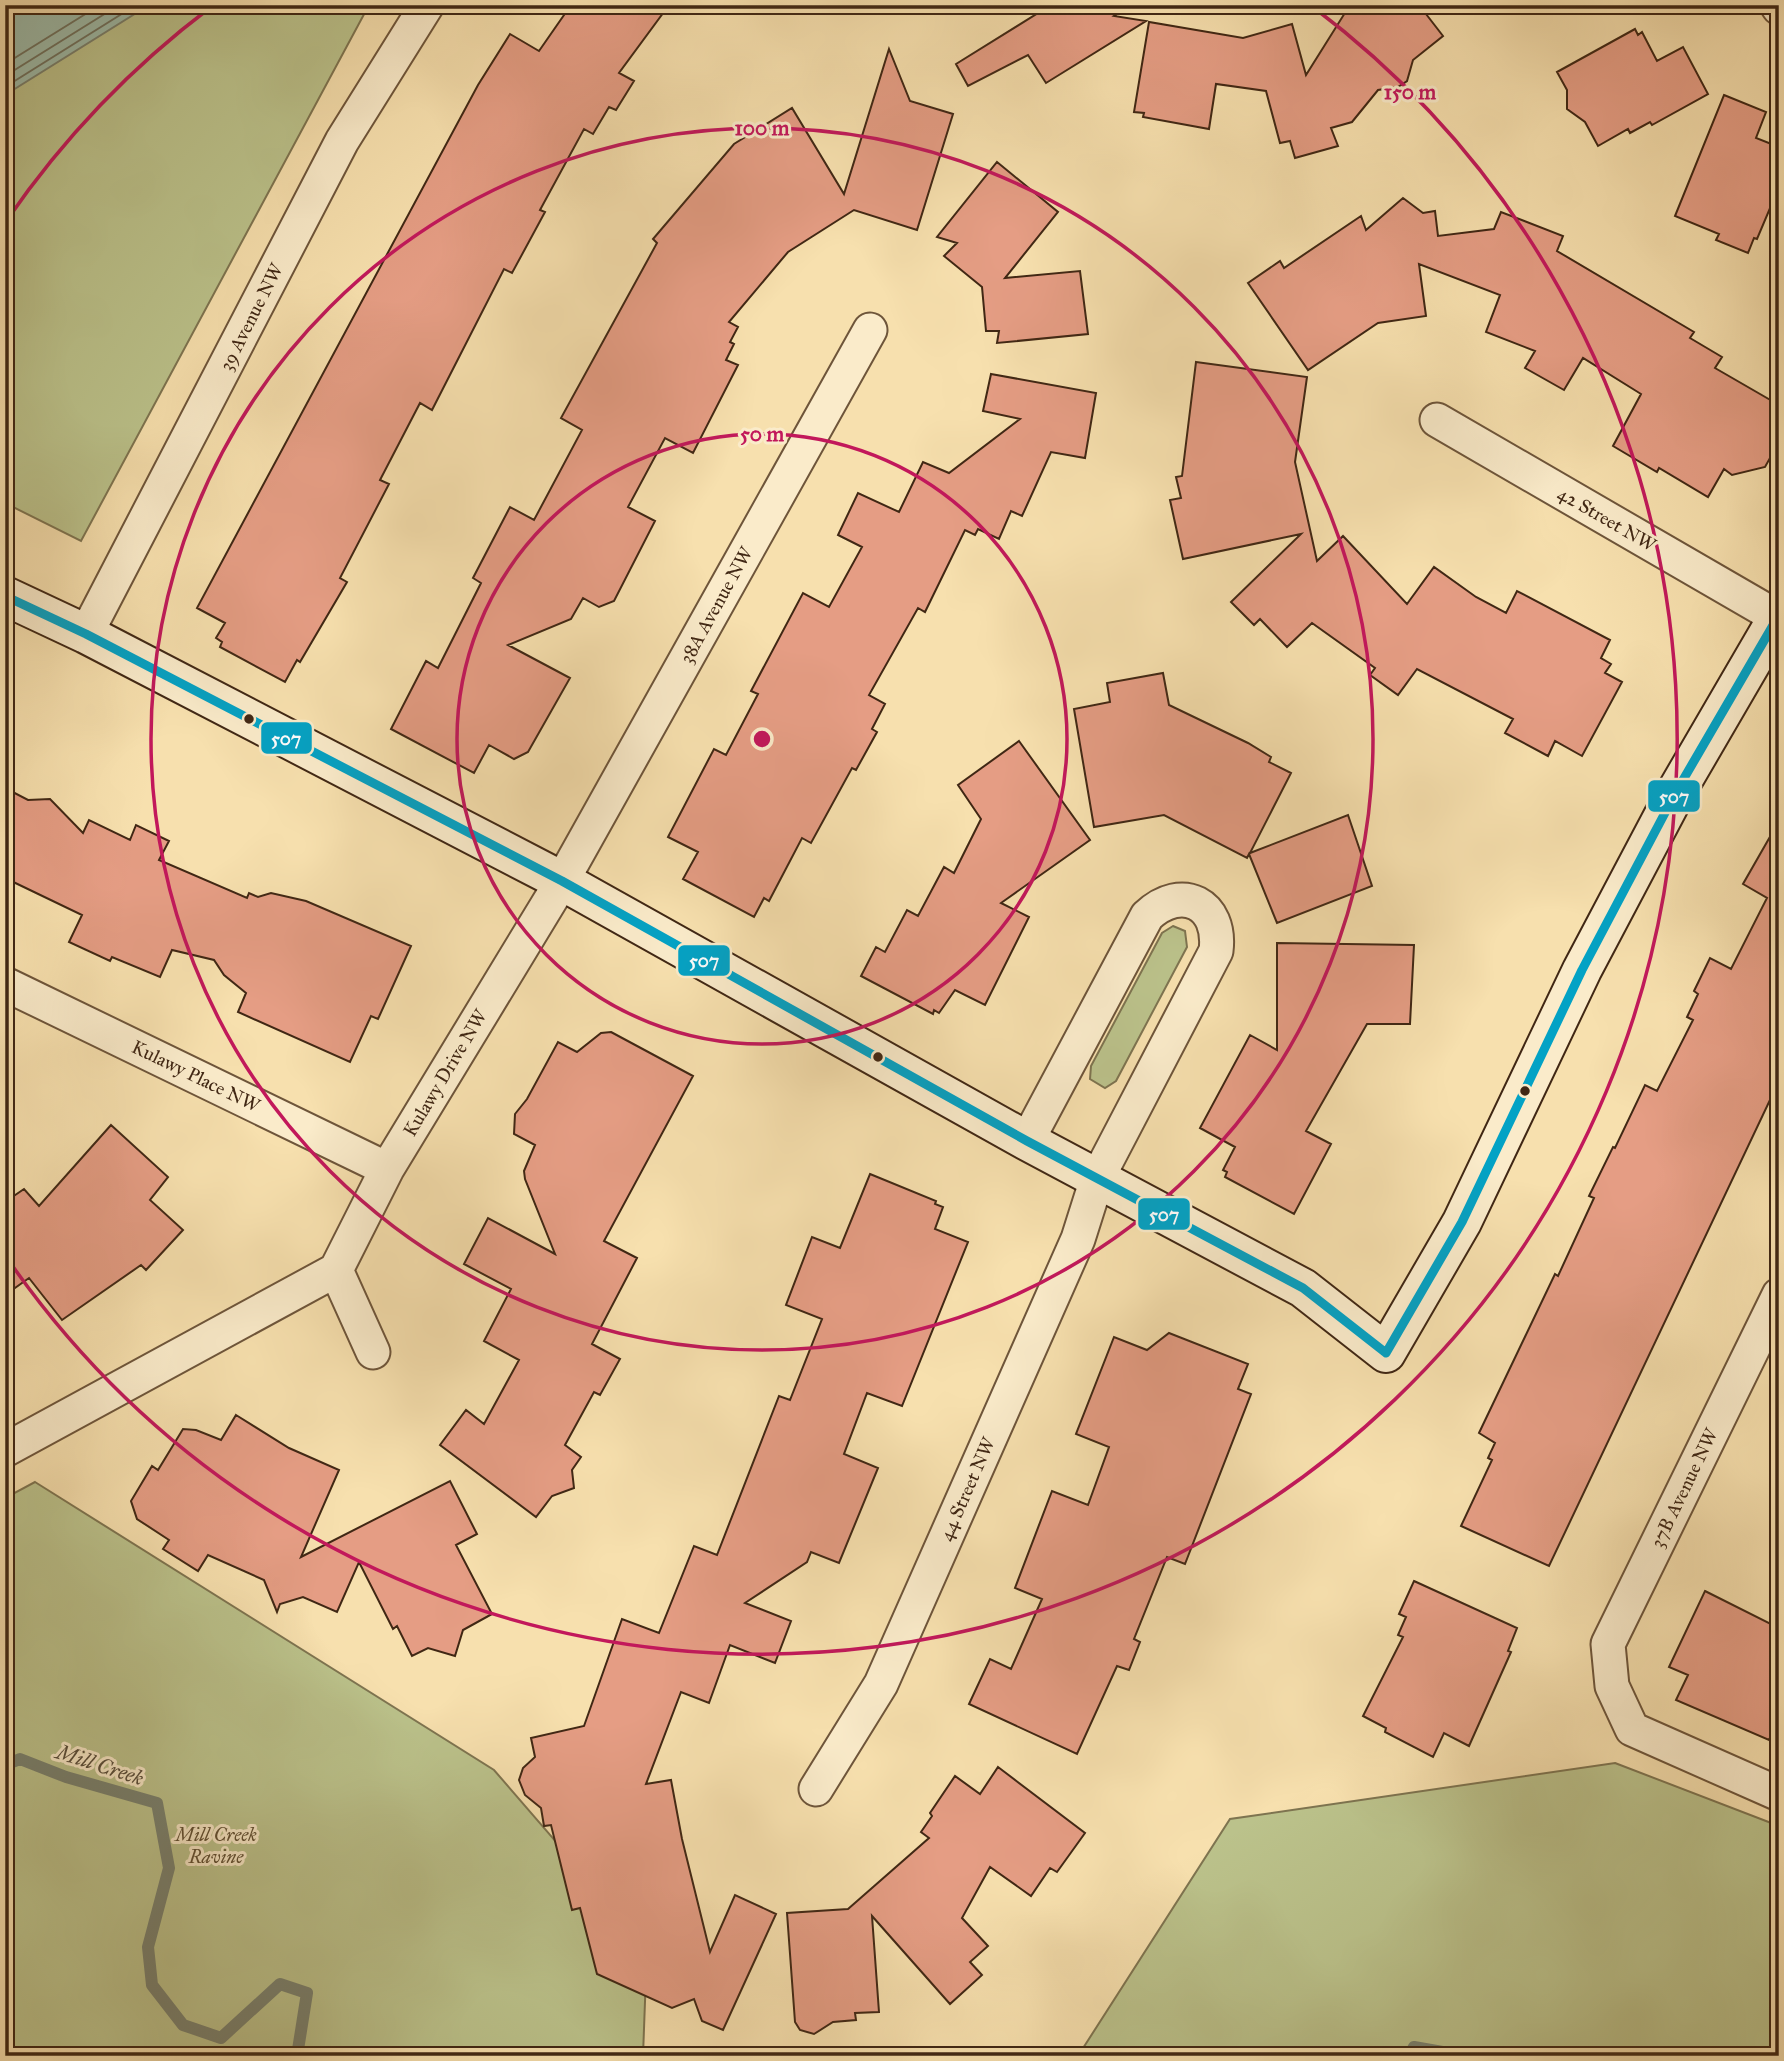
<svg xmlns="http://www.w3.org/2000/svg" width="1784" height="2061" font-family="'IM FELL Great Primer',serif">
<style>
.green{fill:#bbc28b;stroke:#7e7450;stroke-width:2}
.water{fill:#9dbdac;stroke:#78816f;stroke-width:2}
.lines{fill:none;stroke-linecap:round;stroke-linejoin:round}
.shore{stroke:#6e7260;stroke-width:2}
.stream{stroke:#78816f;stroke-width:12}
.building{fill:#e59d84;stroke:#402714;stroke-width:2}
.street-casing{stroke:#6e553a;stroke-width:37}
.secondary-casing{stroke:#402714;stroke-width:42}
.street{stroke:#faebca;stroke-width:33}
.secondary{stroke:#faebca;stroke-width:38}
.bus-1-casing{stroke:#faebca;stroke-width:14}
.bus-1{stroke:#03a2c5;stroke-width:9}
.ring{fill:none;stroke:#c2185b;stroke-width:3.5}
.bus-dot{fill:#402714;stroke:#faebca;stroke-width:2.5}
.labels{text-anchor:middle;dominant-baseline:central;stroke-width:6;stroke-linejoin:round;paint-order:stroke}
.street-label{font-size:19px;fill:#402714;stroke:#faebca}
.park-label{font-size:19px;font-style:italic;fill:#5f4e32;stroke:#faebca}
.water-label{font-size:21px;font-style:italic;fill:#574c3a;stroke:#faebca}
.centre{fill:#c2185b;stroke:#faebca;stroke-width:3.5}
.ring-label{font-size:21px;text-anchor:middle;font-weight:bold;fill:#c2185b;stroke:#faebca;stroke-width:6;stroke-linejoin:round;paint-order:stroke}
.line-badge{stroke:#faebca;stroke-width:2.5}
.badge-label{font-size:19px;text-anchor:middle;font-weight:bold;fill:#fff}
</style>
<rect width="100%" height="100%" fill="#f7e0ae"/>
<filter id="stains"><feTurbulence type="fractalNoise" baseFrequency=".00286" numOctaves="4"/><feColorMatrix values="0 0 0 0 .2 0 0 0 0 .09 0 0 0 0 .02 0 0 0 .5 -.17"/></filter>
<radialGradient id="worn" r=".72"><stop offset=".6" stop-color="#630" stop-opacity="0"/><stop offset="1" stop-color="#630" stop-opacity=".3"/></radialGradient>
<path class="green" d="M 5,5 L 369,5 L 81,541 L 5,503 Z
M 1173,926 L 1185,931 L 1187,947 L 1116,1081 L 1105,1088 L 1090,1079 L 1091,1066 L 1162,933 Z
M 35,1482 L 494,1770 L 647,1947 L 643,2056 L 5,2056 L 5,1498 Z
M 1615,1763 L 1779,1826 L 1779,2056 L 1078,2056 L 1230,1819 Z"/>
<path class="water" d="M 5,5 L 149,5 L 5,95 Z"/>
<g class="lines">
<path class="shore" d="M 5,64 L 100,5
M 5,76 L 119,5
M 5,87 L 136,5"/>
<path class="stream" d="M 5,1765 L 20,1759 L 66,1777 L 157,1803 L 169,1868 L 148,1947 L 152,1985 L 183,2025 L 221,2038 L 280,1984 L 307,1993 L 297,2056
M 1409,2056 L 1414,2047 L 1465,2056"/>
</g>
<path class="building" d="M 571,5 L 669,5 L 619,73 L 634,81 L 616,110 L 609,107 L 593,134 L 584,129 L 540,210 L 545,212 L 512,273 L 504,269 L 432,410 L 420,403 L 380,480 L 389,484 L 340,578 L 347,582 L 300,662 L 297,660 L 285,682 L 220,647 L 222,642 L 216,638 L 225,623 L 197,608 L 478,85 L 510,34 L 539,51 Z
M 1051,5 L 1130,5 L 1114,16 L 1146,21 L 1046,83 L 1028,55 L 968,86 L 956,64 Z
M 1360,5 L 1419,5 L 1443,36 L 1413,60 L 1407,81 L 1398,87 L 1378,90 L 1352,122 L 1331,128 L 1338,146 L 1295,158 L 1290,141 L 1280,143 L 1266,91 L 1216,84 L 1209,129 L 1143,117 L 1144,113 L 1134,112 L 1149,22 L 1243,38 L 1292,24 L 1306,75 L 1348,8 Z
M 1635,29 L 1638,35 L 1642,32 L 1657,61 L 1683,47 L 1708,94 L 1652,125 L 1650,122 L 1630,133 L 1628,129 L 1598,146 L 1585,122 L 1567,109 L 1567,90 L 1557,72 Z
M 889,49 L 910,101 L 953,114 L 917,230 L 854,210 L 788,252 L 729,322 L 738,327 L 730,342 L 734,344 L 726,360 L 738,365 L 693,453 L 665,438 L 628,507 L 655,521 L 614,601 L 599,607 L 583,598 L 571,619 L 508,645 L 570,678 L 528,752 L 514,759 L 489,745 L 474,773 L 391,729 L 426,661 L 438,668 L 481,583 L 473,578 L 510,507 L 534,520 L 582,430 L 561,418 L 657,243 L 653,239 L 734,144 L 792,108 L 844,194 Z
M 1724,95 L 1766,112 L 1756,138 L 1779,147 L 1779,187 L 1757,239 L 1754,238 L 1748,253 L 1716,240 L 1719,234 L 1675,216 Z
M 997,162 L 1058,212 L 1005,278 L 1080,271 L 1088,334 L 997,343 L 999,331 L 986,331 L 982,287 L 944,256 L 957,243 L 937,237 Z
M 1403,198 L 1423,213 L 1435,211 L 1438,236 L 1494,229 L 1501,212 L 1563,236 L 1557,251 L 1694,332 L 1690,338 L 1722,357 L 1715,368 L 1779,405 L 1779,442 L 1765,467 L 1732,475 L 1724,469 L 1708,497 L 1659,468 L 1657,472 L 1613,446 L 1641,394 L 1583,358 L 1564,390 L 1525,368 L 1535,351 L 1486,332 L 1500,295 L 1419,264 L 1426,316 L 1378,323 L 1308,370 L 1248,283 L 1280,261 L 1284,268 L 1361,216 L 1366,230 Z
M 1196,362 L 1307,377 L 1295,462 L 1317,561 L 1343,536 L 1407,604 L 1434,567 L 1476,597 L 1506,613 L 1517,591 L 1610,640 L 1601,658 L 1611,664 L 1605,673 L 1622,682 L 1582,756 L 1555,741 L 1548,756 L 1505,733 L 1513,719 L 1417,669 L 1398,695 L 1370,675 L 1375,668 L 1312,623 L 1287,647 L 1260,619 L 1254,625 L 1231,602 L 1301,534 L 1183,559 L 1170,500 L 1181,498 L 1176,477 L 1182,476 Z
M 991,374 L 1096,393 L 1085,458 L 1051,452 L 1022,516 L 1011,511 L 999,539 L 978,529 L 975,535 L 965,530 L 925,612 L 918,608 L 869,695 L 885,704 L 872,729 L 877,732 L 856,770 L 852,768 L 811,843 L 802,838 L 769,901 L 764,898 L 754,917 L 683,879 L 698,852 L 668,837 L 714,749 L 726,755 L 758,694 L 751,691 L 803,593 L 829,607 L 862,547 L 838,535 L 858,493 L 899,512 L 923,462 L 949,473 L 1020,419 L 983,411 Z
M 1163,673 L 1169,705 L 1248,743 L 1271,757 L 1269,762 L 1291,773 L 1250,853 L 1348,815 L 1372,886 L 1277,923 L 1249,854 L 1247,858 L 1164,815 L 1094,827 L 1074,709 L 1110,702 L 1107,683 Z
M 1019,741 L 1090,840 L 1001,903 L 1029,917 L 985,1005 L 955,990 L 939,1013 L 934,1010 L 933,1014 L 861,976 L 876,947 L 885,952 L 907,910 L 918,916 L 944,867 L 954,873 L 981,819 L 958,785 Z
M 5,788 L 28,800 L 50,799 L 83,833 L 89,820 L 130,840 L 136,825 L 169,841 L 159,860 L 247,898 L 249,893 L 258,897 L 271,893 L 306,901 L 411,946 L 378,1019 L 371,1016 L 350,1062 L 238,1012 L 246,993 L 224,975 L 214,960 L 172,950 L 160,977 L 112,957 L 110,961 L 69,942 L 82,915 L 5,878 Z
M 1779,821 L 1779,1081 L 1549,1566 L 1461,1526 L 1492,1460 L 1488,1458 L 1495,1443 L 1479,1433 L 1555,1274 L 1558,1276 L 1594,1198 L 1589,1196 L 1613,1147 L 1615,1148 L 1645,1085 L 1657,1091 L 1693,1020 L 1687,1017 L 1698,994 L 1694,991 L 1710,958 L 1731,969 L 1767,898 L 1743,884 Z
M 1277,943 L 1414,945 L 1410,1024 L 1367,1024 L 1306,1131 L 1331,1144 L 1294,1214 L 1225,1177 L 1227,1172 L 1223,1170 L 1235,1147 L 1200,1128 L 1250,1035 L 1277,1050 Z
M 611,1032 L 693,1076 L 604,1241 L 637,1258 L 592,1344 L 620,1359 L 600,1395 L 594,1392 L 565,1445 L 581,1457 L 572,1470 L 574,1488 L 552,1496 L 536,1517 L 440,1445 L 466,1410 L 484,1424 L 519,1360 L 484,1341 L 511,1289 L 464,1264 L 488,1218 L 555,1254 L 525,1179 L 524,1171 L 535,1145 L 514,1134 L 515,1114 L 527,1099 L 558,1042 L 577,1052 L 601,1033 Z
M 111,1125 L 168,1177 L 150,1200 L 183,1230 L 146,1270 L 141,1265 L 62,1320 L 29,1278 L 5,1295 L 5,1202 L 24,1189 L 39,1206 Z
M 870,1174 L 936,1201 L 935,1204 L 943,1207 L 935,1229 L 968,1242 L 902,1406 L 867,1393 L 844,1454 L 878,1468 L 839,1563 L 811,1552 L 807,1562 L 745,1603 L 791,1621 L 775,1663 L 730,1645 L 709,1703 L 681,1692 L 646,1784 L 671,1780 L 682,1839 L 710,1952 L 735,1895 L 776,1914 L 723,2030 L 702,2021 L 694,1999 L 672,2008 L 597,1974 L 580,1908 L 572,1910 L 551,1825 L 544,1826 L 541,1808 L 525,1795 L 519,1780 L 523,1768 L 535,1757 L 531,1738 L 584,1726 L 622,1619 L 659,1633 L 694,1546 L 717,1555 L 779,1396 L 790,1400 L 822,1319 L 786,1305 L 812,1237 L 840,1248 Z
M 1169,1333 L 1248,1364 L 1238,1389 L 1251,1394 L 1185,1564 L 1167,1557 L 1134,1639 L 1140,1642 L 1129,1670 L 1117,1666 L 1077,1754 L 969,1704 L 990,1659 L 1011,1669 L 1042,1599 L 1015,1588 L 1052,1491 L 1088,1505 L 1109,1447 L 1076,1434 L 1114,1337 L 1147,1350 Z
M 236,1415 L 289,1448 L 339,1470 L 301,1557 L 450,1481 L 477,1534 L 456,1545 L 492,1614 L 463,1630 L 455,1656 L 428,1648 L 412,1656 L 397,1626 L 393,1629 L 359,1562 L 337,1612 L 303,1597 L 280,1604 L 277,1612 L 264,1580 L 208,1555 L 198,1571 L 163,1549 L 169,1540 L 137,1519 L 131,1501 L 152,1466 L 158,1470 L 183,1429 L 196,1430 L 221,1440 Z
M 1414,1581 L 1517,1628 L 1508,1651 L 1511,1652 L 1469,1746 L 1444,1733 L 1433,1757 L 1385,1732 L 1386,1728 L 1363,1716 L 1403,1637 L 1398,1635 L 1406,1617 L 1399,1614 Z
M 1705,1591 L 1779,1628 L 1779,1719 L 1769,1740 L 1676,1700 L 1688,1675 L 1669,1667 Z
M 998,1767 L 1085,1833 L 1057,1872 L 1050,1868 L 1031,1896 L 990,1867 L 962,1918 L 988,1946 L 970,1962 L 982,1975 L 950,2004 L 872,1916 L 879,2012 L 855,2013 L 856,2020 L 833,2022 L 814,2034 L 800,2030 L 795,2022 L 787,1913 L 848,1909 L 929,1838 L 921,1832 L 932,1816 L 930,1813 L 955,1776 L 980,1794 Z"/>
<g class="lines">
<defs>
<path id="street" d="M 1777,5 L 1779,8
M 1437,420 L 1777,617
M 86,634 L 342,141 L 427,5
M 5,984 L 387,1169
M 336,1270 L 373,1352
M 1779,1295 L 1608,1644 L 1612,1686 L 1632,1729 L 1779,1794
M 5,1450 L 336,1270 L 387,1169 L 562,881 L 870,330
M 816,1789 L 881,1684 L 1078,1239 L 1097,1179 L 1216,951 C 1222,904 1182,883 1147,916 L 1027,1141"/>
<path id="secondary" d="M 5,596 L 86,634 L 562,881 L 1027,1141 L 1303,1288 L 1386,1353 L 1462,1222 L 1582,970 L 1676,792 L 1779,615"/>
</defs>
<use href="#street" class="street-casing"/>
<use href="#secondary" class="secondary-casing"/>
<use href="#street" class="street"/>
<use href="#secondary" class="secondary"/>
<defs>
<path id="bus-1" d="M 5,596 L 86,634 L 562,881 L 1027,1141 L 1303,1288 L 1386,1353
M 1386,1353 L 1462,1222 L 1582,970 L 1676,792 L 1779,615"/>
</defs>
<use href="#bus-1" class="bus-1-casing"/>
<use href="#bus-1" class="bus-1"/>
</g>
<g class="ring">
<circle cx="762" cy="739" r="305"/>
<circle cx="762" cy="739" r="611"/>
<path d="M7 220A916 916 0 0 1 211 7M1313 7A916 916 0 1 1 7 1258"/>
</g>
<g class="bus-dot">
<circle cx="249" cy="719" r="6"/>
<circle cx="878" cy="1057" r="6"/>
<circle cx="1525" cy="1091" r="6"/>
</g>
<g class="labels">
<g class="street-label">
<text transform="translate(251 317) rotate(-63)">39 Avenue NW</text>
<text transform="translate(1607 519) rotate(30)">42 Street NW</text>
<text transform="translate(716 605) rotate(-61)">38A Avenue NW</text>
<text transform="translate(445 1073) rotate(-59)">Kulawy Drive NW</text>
<text transform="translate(196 1076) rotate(26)">Kulawy Place NW</text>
<text transform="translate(1684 1488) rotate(-64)">37B Avenue NW</text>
<text transform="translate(967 1489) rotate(-66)">44 Street NW</text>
</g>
<g class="park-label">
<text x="216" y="1834">Mill Creek<tspan x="216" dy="22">Ravine</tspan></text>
</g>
<g class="water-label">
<text transform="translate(100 1765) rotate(18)">Mill Creek</text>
</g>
</g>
<circle cx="762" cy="739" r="10" class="centre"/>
<g class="ring-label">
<text x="1410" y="99">150 m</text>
<text x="762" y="135">100 m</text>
<text x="762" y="441">50 m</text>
</g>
<g class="line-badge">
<rect x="260" y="721" width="53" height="34" rx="7" fill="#03a2c5"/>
<rect x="1647" y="779" width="54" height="34" rx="7" fill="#03a2c5"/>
<rect x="677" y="944" width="54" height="33" rx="7" fill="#03a2c5"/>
<rect x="1137" y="1197" width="54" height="34" rx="7" fill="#03a2c5"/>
</g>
<g class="badge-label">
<text x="286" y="745">507</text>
<text x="1674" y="803">507</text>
<text x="704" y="967">507</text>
<text x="1164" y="1221">507</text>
</g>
<rect width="1784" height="2061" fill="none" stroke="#f7e0ae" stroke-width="28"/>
<rect x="7" y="7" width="1770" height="2047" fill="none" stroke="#402714" stroke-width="3.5"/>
<rect x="14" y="14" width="1756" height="2033" fill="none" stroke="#402714" stroke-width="2"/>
<rect width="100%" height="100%" filter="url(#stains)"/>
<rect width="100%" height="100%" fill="url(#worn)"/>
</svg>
